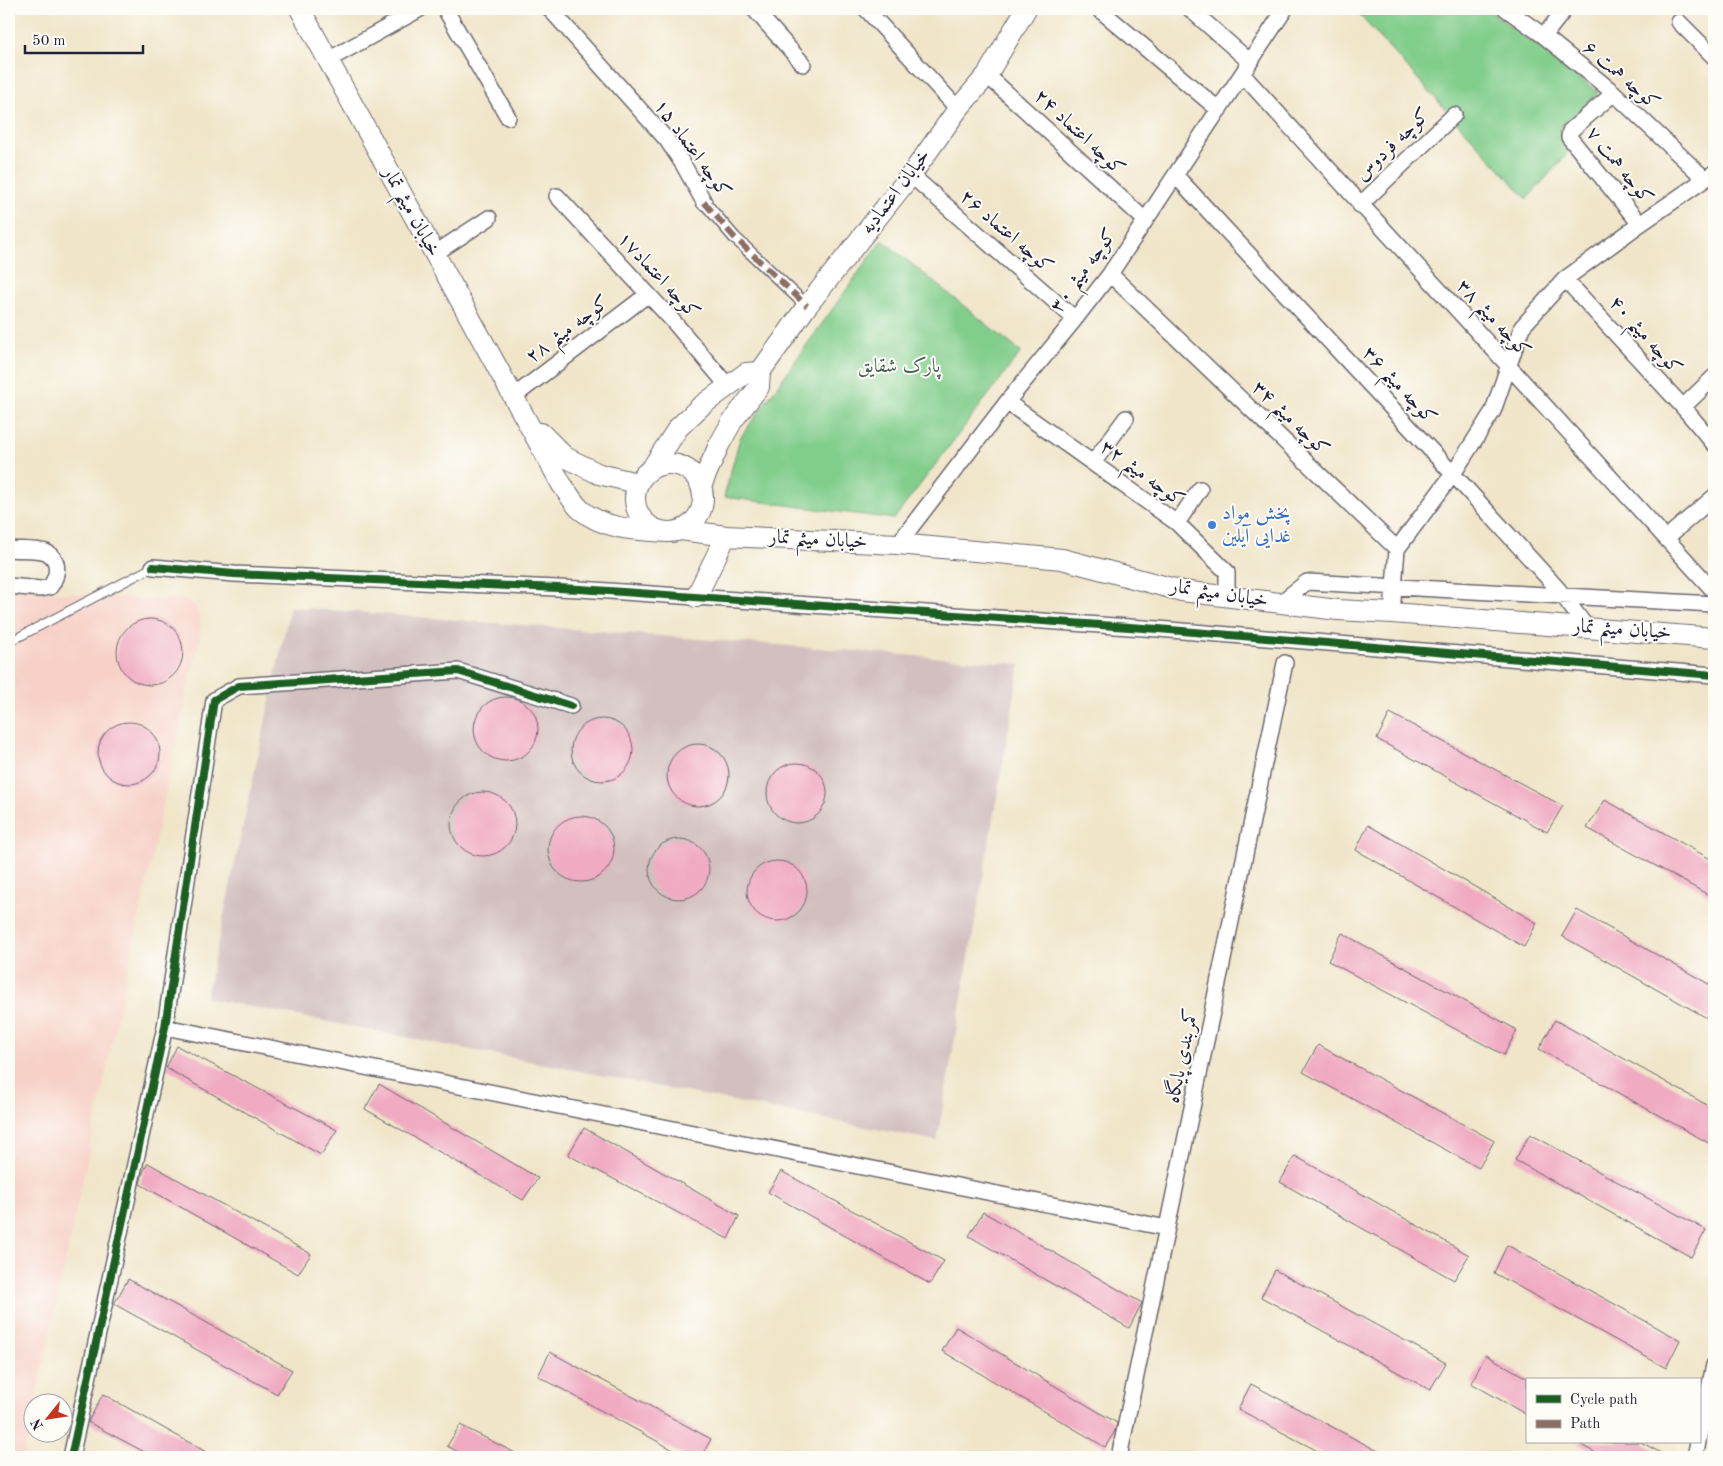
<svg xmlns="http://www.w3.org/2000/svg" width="1723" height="1466" font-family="'Old Standard TT',Amiri,serif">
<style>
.built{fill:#f7d1c7}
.industrial{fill:#d2bfc0}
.green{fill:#81cd8b;stroke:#527863}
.building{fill:#f0abc2}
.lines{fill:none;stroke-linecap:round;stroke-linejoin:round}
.service-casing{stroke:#6a666d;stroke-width:10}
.pedestrian-casing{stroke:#6a666d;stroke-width:14}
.minor-casing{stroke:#6a666d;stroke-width:18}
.tertiary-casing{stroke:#6a666d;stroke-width:22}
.service{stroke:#fff;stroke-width:8}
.pedestrian{stroke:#fff;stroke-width:11}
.minor{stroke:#fff;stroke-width:15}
.tertiary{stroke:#fff;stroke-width:20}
.quiet{stroke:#8d6e63;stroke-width:6;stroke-dasharray:12 6;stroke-linecap:butt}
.cycleway-casing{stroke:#fdfcf7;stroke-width:11}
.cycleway{stroke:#1b5e20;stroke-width:8}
.shop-dot{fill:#3f7fe0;stroke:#fdfcf7;stroke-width:2}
.labels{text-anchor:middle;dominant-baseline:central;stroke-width:4;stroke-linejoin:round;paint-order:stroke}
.street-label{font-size:20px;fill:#22223b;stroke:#fdfcf7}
.park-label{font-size:20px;fill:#435e57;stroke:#fdfcf7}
.shop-label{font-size:20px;fill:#366cbe;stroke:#fdfcf7;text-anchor:start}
</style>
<rect width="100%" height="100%" fill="#fdfcf7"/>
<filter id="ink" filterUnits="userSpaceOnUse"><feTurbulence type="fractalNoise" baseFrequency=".02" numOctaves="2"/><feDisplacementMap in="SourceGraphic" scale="10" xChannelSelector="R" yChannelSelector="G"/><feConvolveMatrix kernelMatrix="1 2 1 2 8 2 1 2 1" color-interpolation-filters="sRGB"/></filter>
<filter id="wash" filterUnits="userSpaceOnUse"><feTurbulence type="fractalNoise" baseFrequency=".0096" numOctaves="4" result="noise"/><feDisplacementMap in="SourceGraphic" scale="20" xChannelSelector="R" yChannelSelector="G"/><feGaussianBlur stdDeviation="1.12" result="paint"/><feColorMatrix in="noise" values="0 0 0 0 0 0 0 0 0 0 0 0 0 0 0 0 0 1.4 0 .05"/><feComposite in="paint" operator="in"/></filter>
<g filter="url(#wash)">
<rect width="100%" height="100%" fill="#f0e5c9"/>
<path class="built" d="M 9,588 L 149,600 L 185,599 L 195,606 L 200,617 L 200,640 L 191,674 L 35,1403 L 32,1404 L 32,1416 L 24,1457 L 9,1457 Z"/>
<path class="industrial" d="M 290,607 L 1020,664 L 937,1141 L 206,998 Z"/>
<path class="green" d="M 1354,9 L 1487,9 L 1598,92 L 1586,105 L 1562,124 L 1560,133 L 1568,153 L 1527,199 Z
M 882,240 L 1021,352 L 894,519 L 724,497 L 740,438 Z"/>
<g id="blocks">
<path class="building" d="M117 652a33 33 0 1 1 66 0a33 33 0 1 1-66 0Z
M474 729a32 32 0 1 1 64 0a32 32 0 1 1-64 0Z
M 1390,713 L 1563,806 L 1547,832 L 1377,739 Z
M571 750a31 31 0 1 1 62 0a31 31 0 1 1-62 0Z
M98 753a31 31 0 1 1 62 0a31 31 0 1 1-62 0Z
M667 775a31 31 0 1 1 62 0a31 31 0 1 1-62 0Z
M767 793a30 30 0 1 1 60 0a30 30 0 1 1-60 0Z
M451 824a32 32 0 1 1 64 0a32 32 0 1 1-64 0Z
M 1605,800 L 1714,861 L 1714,898 L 1587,828 Z
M548 849a33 33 0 1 1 66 0a33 33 0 1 1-66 0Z
M 1368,825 L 1537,923 L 1524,947 L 1356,850 Z
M649 869a30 30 0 1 1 60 0a30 30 0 1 1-60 0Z
M747 891a30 30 0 1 1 60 0a30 30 0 1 1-60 0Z
M 1577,910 L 1714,987 L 1714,1022 L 1562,936 Z
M 1342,933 L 1517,1030 L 1504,1055 L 1328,961 Z
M 1555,1020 L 1714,1109 L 1714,1146 L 1539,1049 Z
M 1318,1045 L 1494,1141 L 1479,1168 L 1303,1072 Z
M 177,1046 L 337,1130 L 321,1155 L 166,1068 Z
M 379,1084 L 538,1178 L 523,1200 L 365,1109 Z
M 584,1128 L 739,1216 L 728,1239 L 568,1155 Z
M 1530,1134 L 1706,1230 L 1691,1257 L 1515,1160 Z
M 1295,1156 L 1469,1255 L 1454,1280 L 1280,1182 Z
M 148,1163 L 311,1254 L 298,1274 L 140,1184 L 143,1172 Z
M 781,1171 L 944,1261 L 930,1284 L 768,1192 Z
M 983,1212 L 1142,1303 L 1129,1328 L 969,1236 Z
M 1507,1245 L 1680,1340 L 1666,1368 L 1494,1273 Z
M 1275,1270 L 1446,1363 L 1430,1390 L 1261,1297 Z
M 128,1279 L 292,1370 L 277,1394 L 114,1304 Z
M 956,1327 L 1117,1423 L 1115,1431 L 1105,1447 L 942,1351 Z
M 550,1352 L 711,1439 L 701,1457 L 686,1457 L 538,1376 Z
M 1486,1355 L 1527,1378 L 1527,1415 L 1471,1383 Z
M 1251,1384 L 1389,1457 L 1329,1457 L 1238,1409 Z
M 103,1394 L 215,1457 L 154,1457 L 88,1422 Z
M 460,1425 L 523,1457 L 468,1457 L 447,1446 Z
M 1576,1442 L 1641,1442 L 1668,1457 L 1603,1457 Z"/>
</g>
</g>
<g filter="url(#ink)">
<use href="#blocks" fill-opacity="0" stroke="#6a666d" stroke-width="1"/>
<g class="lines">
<defs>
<path id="service" d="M 9,642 L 153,567"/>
<path id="pedestrian" d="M 704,202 L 734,237 L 807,306"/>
<path id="minor" d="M 445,9 L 508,117
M 550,9 L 667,140 L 683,164 L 704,202
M 754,9 L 803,64
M 866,9 L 958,109
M 1099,9 L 1219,110
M 1190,9 L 1249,61
M 1506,9 L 1544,36 L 1614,93 L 1705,179
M 1679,22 L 1714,57
M 1544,36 L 1565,9
M 328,60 L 420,9
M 987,75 L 1145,220
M 1243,75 C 1399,248 1558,418 1714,591
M 1614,93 L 1570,131 L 1569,137 L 1640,224
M 911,175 L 1075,319
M 1176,176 L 1453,474 L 1558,589 L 1587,628
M 557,196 L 673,321 L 727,385
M 1360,205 L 1454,115
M 434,254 L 489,218
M 1110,274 L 1397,549 L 1392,613
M 1565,279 L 1683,407 L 1714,444
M 513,397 L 647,295
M 1007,402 L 1177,523 L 1227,572 L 1227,597
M 1683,407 L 1714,377
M 1093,463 L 1126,418
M 1177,523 L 1200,489
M 1666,538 L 1714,497
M 898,544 L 1007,402 L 1075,319 L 1110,274 L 1285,9
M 9,549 C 18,550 38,549 46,552 C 61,560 58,576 50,587 L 40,589 L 9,586
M 1397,549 L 1453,474 L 1493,411 L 1522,327 L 1565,279 L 1640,224 L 1714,173
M 153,567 L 234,574 L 580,589 L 1158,629 L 1714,675
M 1280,603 L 1307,582 L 1714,604
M 165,1027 L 1167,1228
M 1699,1437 L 1714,1365
M 71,1457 L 165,1027 L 214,700 L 239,686 L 458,671 L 571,706
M 1119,1457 L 1285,663
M 1695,1457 L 1698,1442"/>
<path id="tertiary" d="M 300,9 L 562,485 C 568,493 574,504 581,510 C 605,530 638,530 668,532
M 541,433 L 565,457 L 599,474 L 637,483
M635 498a34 34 0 1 1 68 0a34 34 0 1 1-68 0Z
M 652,468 L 678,428 L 701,406 L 746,373 L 760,372
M 701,486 L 719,445 L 733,420 L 759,387 L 760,372 L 807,306 L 911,175 L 958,109 L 987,75 L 1026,9
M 681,530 L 726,536 L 898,544 L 1062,559 L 1182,591 L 1338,610 L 1392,613 L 1714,638
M 696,597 L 726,536"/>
</defs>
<use href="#service" class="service-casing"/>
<use href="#pedestrian" class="pedestrian-casing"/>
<use href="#minor" class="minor-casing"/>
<use href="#tertiary" class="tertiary-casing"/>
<use href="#service" class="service"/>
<use href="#pedestrian" class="pedestrian"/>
<use href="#minor" class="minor"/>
<use href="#tertiary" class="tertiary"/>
<path class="quiet" d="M 704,202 L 734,237 L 807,306"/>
<defs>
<path id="cycleway" d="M 153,567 L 234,574 L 580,589 L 1158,629 L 1714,675
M 71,1457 L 165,1027 L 214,700 L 239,686 L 458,671 L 571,706"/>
</defs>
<use href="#cycleway" class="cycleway-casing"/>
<use href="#cycleway" class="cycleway"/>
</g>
</g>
<circle class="shop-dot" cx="1212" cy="525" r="5"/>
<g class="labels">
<g class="street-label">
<text transform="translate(1621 76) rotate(41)">کوچه همت ۶</text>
<text transform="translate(1079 133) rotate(43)">کوچه اعتماد ۲۴</text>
<text transform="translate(1393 145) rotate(-44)">کوچه فردوس</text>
<text transform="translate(692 149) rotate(54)">کوچه اعتماد ۱۵</text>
<text transform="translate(1619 166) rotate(51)">کوچه همت ۷</text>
<text transform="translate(896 192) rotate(-53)">خیابان اعتمادیه</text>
<text transform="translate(411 212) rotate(61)">خیابان میثم تمار</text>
<text transform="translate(1006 232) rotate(41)">کوچه اعتماد ۲۶</text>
<text transform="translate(1084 271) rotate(-54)">کوچه میثم ۳۰</text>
<text transform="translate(658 276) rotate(47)">کوچه اعتماد۱۷</text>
<text transform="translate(1493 319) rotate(47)">کوچه میثم ۳۸</text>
<text transform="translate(568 330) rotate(-37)">کوچه میثم ۲۸</text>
<text transform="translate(1645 336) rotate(48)">کوچه میثم ۴۰</text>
<text transform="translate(1399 386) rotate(47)">کوچه میثم ۳۶</text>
<text transform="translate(1290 419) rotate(44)">کوچه میثم ۳۴</text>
<text transform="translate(1142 474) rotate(36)">کوچه میثم ۳۲</text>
<text transform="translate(818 540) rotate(3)">خیابان میثم تمار</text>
<text transform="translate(1219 594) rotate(9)">خیابان میثم تمار</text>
<text transform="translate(1622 630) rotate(4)">خیابان میثم تمار</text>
<text transform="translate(1183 1056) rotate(-78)">کمربندی پایگاه</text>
</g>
<g class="park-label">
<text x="899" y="367">پارک شقایق</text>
</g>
<g class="shop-label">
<text x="1222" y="514">پخش مواد<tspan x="1222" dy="23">غدایی آیلین</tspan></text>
</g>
</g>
<rect width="1723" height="1466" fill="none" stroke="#fdfcf7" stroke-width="30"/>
<rect x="1526" y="1378" width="175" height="65" fill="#fdfcf7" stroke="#a5a5ac"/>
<rect x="1536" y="1395" width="25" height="8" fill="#1b5e20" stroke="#a5a5ac"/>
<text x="1570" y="1404" font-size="15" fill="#22223b">Cycle path</text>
<rect x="1536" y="1420" width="25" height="8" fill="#8d6e63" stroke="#a5a5ac"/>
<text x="1570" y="1428" font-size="15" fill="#22223b">Path</text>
<g transform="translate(48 1418) rotate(240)"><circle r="24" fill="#fdfcf7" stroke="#a5a5ac"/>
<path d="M0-4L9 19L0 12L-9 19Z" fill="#c8321e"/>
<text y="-8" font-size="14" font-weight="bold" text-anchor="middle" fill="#22223b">N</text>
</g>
<path d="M25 45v8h118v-8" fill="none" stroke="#22223b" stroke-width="2.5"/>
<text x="32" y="45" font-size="15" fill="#22223b" stroke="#fdfcf7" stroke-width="4" paint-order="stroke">50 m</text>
</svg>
